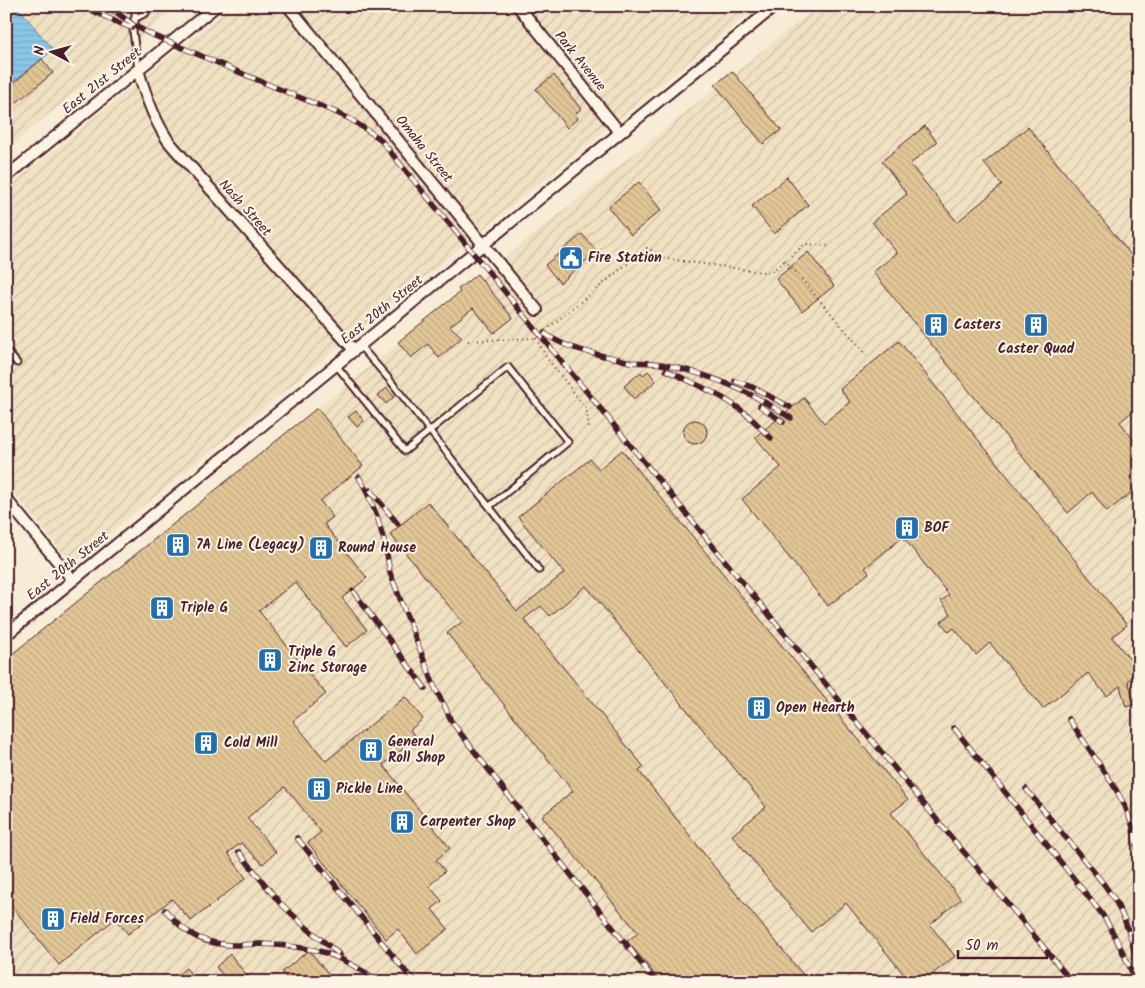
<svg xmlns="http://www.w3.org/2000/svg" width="1145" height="988" font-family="Kalam,sans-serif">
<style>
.industrial{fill:url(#industrial-furrows)}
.water{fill:url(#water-rules);stroke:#70849d}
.building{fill:url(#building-back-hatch);stroke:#4a1f2b}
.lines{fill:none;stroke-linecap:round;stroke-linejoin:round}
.lane-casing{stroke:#4a1f2b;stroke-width:9}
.street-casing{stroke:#4a1f2b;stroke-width:14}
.path{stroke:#4a1f2b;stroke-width:2;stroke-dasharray:1 4;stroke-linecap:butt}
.lane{stroke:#fcf5e5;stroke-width:5}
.street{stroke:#fcf5e5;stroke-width:10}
.rail-casing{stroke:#4a1f2b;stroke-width:5.5}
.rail{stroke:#fcf5e5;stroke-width:4;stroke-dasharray:11;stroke-linecap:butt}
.labels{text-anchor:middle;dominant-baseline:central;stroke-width:4;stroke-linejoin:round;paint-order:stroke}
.street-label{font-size:14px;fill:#4a1f2b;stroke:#fcf5e5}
.poi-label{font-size:14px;font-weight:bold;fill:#4a1f2b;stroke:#fcf5e5;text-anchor:start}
</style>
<defs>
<pattern id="industrial-furrows" width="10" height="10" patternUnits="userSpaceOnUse" patternTransform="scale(1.25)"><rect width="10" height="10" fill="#f0e1c2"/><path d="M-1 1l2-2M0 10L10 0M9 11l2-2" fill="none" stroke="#cfc1a7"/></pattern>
<pattern id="water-rules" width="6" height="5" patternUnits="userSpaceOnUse" patternTransform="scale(1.25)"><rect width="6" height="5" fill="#89c7e9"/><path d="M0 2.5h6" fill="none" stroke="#78aac8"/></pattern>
<pattern id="building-back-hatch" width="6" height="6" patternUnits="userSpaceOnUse" patternTransform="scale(1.25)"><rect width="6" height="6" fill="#e1c696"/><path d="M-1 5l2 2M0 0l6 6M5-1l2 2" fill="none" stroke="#c3aa81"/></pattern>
</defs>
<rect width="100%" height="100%" fill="#f7ecd5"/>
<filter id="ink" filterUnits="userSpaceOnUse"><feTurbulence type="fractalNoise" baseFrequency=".02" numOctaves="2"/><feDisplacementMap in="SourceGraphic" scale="10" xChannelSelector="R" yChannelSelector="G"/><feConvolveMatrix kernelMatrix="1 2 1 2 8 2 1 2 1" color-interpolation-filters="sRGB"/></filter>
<g filter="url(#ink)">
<path class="industrial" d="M 6,6 L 178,6 L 6,150 Z
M 232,6 L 757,6 L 72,564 L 6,484 L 6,189 Z
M 818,6 L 1139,6 L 1139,982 L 6,982 L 6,659 Z"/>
<path class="water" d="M 6,6 L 17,6 L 53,50 L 6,89 Z"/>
<path class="building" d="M 42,59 L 53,73 L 6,111 L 6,89 Z
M 732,71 L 781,130 L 763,144 L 715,85 Z
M 554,75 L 581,109 L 575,114 L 578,118 L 567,128 L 536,89 Z
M 925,126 L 937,142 L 910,164 L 957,222 L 1002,185 L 984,163 L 1028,127 L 1139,265 L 1139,406 L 1120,422 L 1139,447 L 1139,472 L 1135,475 L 1139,480 L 1139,486 L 1107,512 L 1092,492 L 1068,513 L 873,272 L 897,253 L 872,222 L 907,194 L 882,161 Z
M 787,177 L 808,205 L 774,234 L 752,206 Z
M 639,182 L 661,210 L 631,235 L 608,207 Z
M 582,234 L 597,251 L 560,283 L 545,265 Z
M 808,252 L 834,286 L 802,311 L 776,279 Z
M 477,274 L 513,318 L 494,333 L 473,308 L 450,326 L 462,337 L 439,358 L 428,344 L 411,358 L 398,342 L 460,292 L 458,289 Z
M 899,341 L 1127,625 L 1112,637 L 1139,671 L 1128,681 L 1135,704 L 1126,707 L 1120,686 L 1107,696 L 1088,673 L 1043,709 L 990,643 L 976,655 L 954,628 L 949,632 L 941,622 L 951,614 L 941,601 L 949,595 L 903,537 L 865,568 L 869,573 L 828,606 L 742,499 L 781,467 L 755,437 L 804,398 L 824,423 L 850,402 L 840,389 Z
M 648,371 L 656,381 L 634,399 L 624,386 L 641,372 L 643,375 Z
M 387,388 L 394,397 L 386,404 L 378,395 Z
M 317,408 L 363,466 L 320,501 L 333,517 L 324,524 L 367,578 L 342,598 L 367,630 L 346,647 L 295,582 L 259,611 L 326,694 L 293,721 L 326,761 L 405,697 L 423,719 L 410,730 L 417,738 L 383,765 L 450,848 L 436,860 L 445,871 L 429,886 L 442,901 L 432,909 L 448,929 L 417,954 L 398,929 L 386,939 L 308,843 L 321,832 L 285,787 L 247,818 L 276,852 L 263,864 L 241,843 L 228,853 L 246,878 L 191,921 L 172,899 L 128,934 L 115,919 L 59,965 L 6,899 L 6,659 Z
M 356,411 L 364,421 L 357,427 L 348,417 Z
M683 432a12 12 0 1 1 24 0a12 12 0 1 1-24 0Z
M 622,450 L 908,800 L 891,813 L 961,899 L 930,925 L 955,956 L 923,982 L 910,982 L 846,903 L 811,932 L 732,835 L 766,807 L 586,586 L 550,616 L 541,606 L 524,619 L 644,767 L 639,771 L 716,869 L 809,982 L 661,982 L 627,941 L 638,933 L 542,816 L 573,791 L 447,633 L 462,622 L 390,534 L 428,502 L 517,611 L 564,573 L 518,517 L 590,459 L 599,469 Z
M 309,950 L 335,982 L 290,982 L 282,972 Z
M 230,954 L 252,982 L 228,982 L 216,967 Z
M 186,968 L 197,982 L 169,982 Z"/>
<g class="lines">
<defs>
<path id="lane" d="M 135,6 L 135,25 L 133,31 L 138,70
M 134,19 L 146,13 L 149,6
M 360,346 L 389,379 L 539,570
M 6,350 L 17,363
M 336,365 L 405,451 L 508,367 L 568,442 L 490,506"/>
<path id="street" d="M 288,6 L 537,310
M 518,6 L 620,133
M 138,70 C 145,94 153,118 167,139 C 171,145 177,151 182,157 L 354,350
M 6,177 L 216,6
M 6,499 L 73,580
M 6,635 L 775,6"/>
</defs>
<use href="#lane" class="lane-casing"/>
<use href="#street" class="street-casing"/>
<path class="path" d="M 785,260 L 869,358
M 536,338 L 546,357 L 586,408 L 589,428
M 468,341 L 536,338 L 647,248 L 667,259 L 770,273 L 805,244 L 831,246"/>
<use href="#lane" class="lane"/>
<use href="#street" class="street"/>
<defs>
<path id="rail" d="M 82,6 L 119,23 L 132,28
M 108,6 L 132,24 L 148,33 L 248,76 L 335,112 L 350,119 L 379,138 L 951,837 L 1010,906 L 1072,982
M 544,333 C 564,347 581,350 604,356 C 613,357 622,360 630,362 C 640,363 651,362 661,364 C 707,373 752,392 791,418
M 666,370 C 693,383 721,394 745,413 C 754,420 762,430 771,438
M 735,381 L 752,387 L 790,407
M 760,406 L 783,422
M 359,477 L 365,488 L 377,516 L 386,548 L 390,573 L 435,688 L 446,709 L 451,721 L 529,822 L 656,982
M 370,490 L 398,524
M 353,591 L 425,688
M 1069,719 L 1114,786 L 1125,806 L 1133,827 L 1139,859
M 954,728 L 1102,914 C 1116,936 1126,958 1136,982
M 1026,789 L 1103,883 L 1115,900 L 1124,919 L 1131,938 L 1139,973
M 297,838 L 406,972 L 416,982
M 239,852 L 279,902 L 307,928 L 340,955
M 165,910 C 172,917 179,926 187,931 C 198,940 217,944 231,945 C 241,945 251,944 261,944 C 281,945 300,947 319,951 C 339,956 363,971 381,982"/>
</defs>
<use href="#rail" class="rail-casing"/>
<use href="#rail" class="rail"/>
</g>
</g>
<defs>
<symbol id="civic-square" viewBox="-11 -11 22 22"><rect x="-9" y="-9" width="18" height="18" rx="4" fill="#1f6fb2" stroke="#fcf5e5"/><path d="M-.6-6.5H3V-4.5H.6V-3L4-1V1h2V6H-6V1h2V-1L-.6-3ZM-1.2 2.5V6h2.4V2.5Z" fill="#fff"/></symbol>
<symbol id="building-square" viewBox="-11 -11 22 22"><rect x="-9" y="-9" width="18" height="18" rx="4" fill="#1f6fb2" stroke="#fcf5e5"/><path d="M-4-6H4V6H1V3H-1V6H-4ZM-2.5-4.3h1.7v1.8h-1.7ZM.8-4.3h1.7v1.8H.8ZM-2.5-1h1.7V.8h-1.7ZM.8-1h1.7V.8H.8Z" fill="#fff"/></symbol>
</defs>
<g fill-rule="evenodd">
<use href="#civic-square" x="557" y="244" width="28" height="28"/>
<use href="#building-square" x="922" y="311" width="28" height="28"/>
<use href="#building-square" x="1022" y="311" width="28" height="28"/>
<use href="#building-square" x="893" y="514" width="28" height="28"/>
<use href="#building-square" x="164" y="531" width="28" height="28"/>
<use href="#building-square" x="307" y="534" width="28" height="28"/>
<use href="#building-square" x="148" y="594" width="28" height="28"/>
<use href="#building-square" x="256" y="646" width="28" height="28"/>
<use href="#building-square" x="745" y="694" width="28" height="28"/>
<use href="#building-square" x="192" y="729" width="28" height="28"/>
<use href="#building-square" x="357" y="736" width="28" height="28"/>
<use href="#building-square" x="305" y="775" width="28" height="28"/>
<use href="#building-square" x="388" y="808" width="28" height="28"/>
<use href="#building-square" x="39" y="905" width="28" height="28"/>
</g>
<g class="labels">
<g class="street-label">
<text transform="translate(580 61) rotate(51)">Park Avenue</text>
<text transform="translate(102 81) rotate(-39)">East 21st Street</text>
<text transform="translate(424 149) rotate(51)">Omaha Street</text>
<text transform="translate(245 208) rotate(48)">Nash Street</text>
<text transform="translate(382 310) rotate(-39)">East 20th Street</text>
<text transform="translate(68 566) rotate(-39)">East 20th Street</text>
</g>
<g class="poi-label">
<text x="588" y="258">Fire Station</text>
<text x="954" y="325">Casters</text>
<text x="1036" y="349" text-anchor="middle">Caster Quad</text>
<text x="924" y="528">BOF</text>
<text x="196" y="545">7A Line (Legacy)</text>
<text x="338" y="548">Round House</text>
<text x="180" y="608">Triple G</text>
<text x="288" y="652">Triple G<tspan x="288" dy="16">Zinc Storage</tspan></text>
<text x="776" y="708">Open Hearth</text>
<text x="388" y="742">General<tspan x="388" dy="16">Roll Shop</tspan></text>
<text x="224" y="743">Cold Mill</text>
<text x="336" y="789">Pickle Line</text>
<text x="420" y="822">Carpenter Shop</text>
<text x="70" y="919">Field Forces</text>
</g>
</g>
<rect width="1145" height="988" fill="none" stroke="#fcf5e5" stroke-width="25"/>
<rect x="12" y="12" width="1120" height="963" fill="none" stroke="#4a1f2b" stroke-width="2" filter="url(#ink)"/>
<g transform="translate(52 52) rotate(276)" stroke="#fcf5e5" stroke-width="4" paint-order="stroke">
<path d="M0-4L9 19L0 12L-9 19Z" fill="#4a1f2b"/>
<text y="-8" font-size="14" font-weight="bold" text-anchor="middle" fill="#4a1f2b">N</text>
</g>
<path d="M958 950v8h89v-8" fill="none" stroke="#4a1f2b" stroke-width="2.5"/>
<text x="965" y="950" font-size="15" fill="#4a1f2b" stroke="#fcf5e5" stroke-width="4" paint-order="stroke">50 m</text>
</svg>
